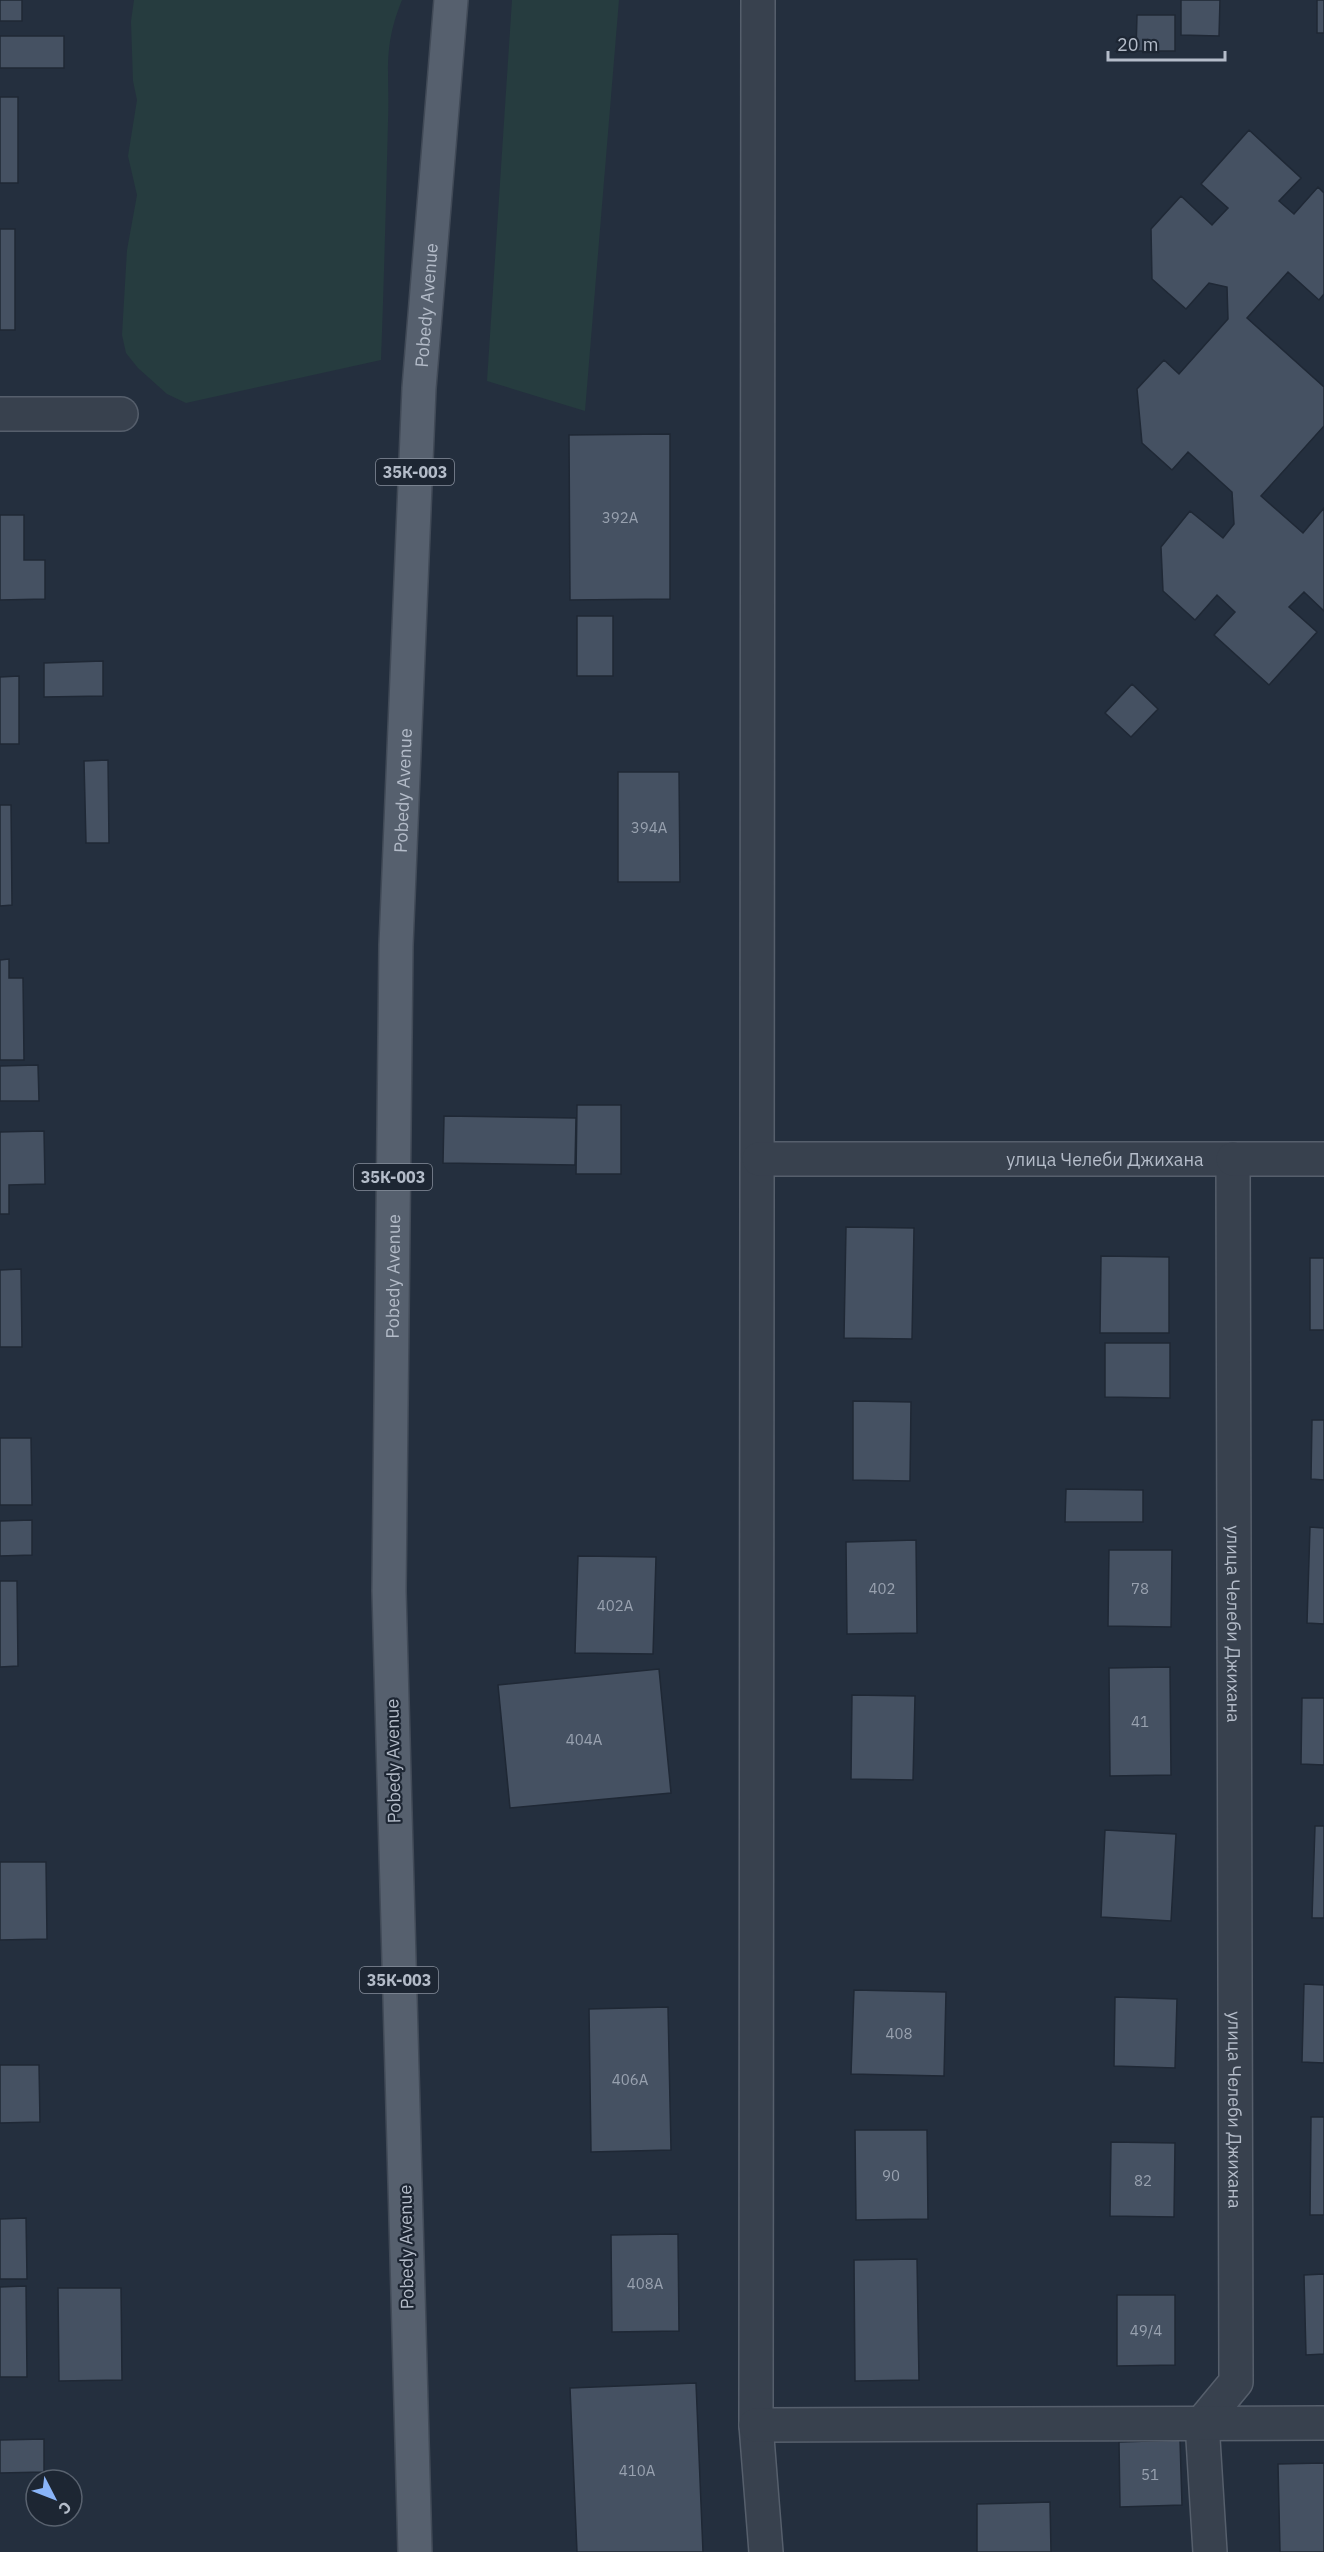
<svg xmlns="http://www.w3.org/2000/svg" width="1324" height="2552" font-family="'IBM Plex Sans',sans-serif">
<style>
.green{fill:#263c3f}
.building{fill:#455162;stroke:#1f2835;stroke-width:1.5}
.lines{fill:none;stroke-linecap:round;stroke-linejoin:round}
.minor-casing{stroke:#565f6c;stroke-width:36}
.primary-casing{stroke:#414a57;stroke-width:36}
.minor{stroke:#38414e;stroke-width:33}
.primary{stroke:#56606e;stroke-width:33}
.labels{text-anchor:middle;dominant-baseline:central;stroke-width:4.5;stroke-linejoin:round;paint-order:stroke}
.number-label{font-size:15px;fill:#98a1af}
.shield{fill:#1d2633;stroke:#878f9c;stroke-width:1.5}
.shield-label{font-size:16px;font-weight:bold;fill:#b4bcc9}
.street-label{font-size:18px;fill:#b4bcc9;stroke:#1d2633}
</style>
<rect width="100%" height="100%" fill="#242f3e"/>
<path class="green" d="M 134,0 L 402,0 C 382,49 390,72 388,122 C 386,201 384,281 381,360 L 186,403 L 167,394 L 138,368 L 126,353 L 122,335 L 127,250 L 137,195 L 128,156 L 137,100 L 133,81 L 131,21 Z
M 512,0 L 619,0 L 585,411 L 487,381 Z"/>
<path class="building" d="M 0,0 L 22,0 L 22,21 L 0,21 Z
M 1181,0 L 1220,0 L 1219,36 L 1181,35 Z
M 1317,0 L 1324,0 L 1324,33 L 1317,33 Z
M 1137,15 L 1175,15 L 1175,51 L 1136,51 Z
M 0,36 L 64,36 L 64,68 L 0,68 Z
M 0,97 L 18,97 L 18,183 L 0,183 Z
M 1249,130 L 1301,178 L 1279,201 L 1294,214 L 1318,187 L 1324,193 L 1324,294 L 1319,300 L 1288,272 L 1247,318 L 1324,387 L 1324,426 L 1261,496 L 1303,533 L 1324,508 L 1324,611 L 1304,592 L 1289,607 L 1317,632 L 1269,685 L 1214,635 L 1235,612 L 1217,595 L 1195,620 L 1163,591 L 1161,547 L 1190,511 L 1223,538 L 1234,524 L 1232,492 L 1188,452 L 1172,470 L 1142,443 L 1137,389 L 1164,360 L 1179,374 L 1228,319 L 1227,287 L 1209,283 L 1186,309 L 1152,279 L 1151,229 L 1181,196 L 1212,225 L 1228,208 L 1201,184 Z
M 0,229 L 15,229 L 15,330 L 0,330 Z
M 670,434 L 670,599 L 570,600 L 569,435 Z
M 0,515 L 24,515 L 24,560 L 45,560 L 45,599 L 0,600 Z
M 577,616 L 613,616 L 613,676 L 577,676 Z
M 103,661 L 103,696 L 44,697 L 44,663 Z
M 19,676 L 19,744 L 0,744 L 0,677 Z
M 1132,684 L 1158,709 L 1131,737 L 1105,713 Z
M 108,760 L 109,843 L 86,843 L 84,761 Z
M 618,772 L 679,772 L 680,882 L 618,882 Z
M 0,805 L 11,805 L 12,905 L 0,906 Z
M 9,959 L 9,978 L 23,978 L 24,1060 L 0,1060 L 0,960 Z
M 38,1065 L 39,1101 L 0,1101 L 0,1066 Z
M 577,1105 L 621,1105 L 621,1174 L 576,1174 Z
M 444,1116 L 576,1118 L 575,1165 L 443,1163 Z
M 44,1131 L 45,1184 L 9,1185 L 9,1214 L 0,1214 L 0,1132 Z
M 846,1227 L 914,1228 L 912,1339 L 844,1338 Z
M 1101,1256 L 1169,1257 L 1169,1333 L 1100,1333 Z
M 1310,1258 L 1324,1258 L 1324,1330 L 1310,1330 Z
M 21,1269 L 22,1347 L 0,1347 L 0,1270 Z
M 1105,1343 L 1170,1343 L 1170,1398 L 1105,1397 Z
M 853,1401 L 911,1402 L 910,1481 L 853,1480 Z
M 1312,1420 L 1324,1420 L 1324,1480 L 1311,1479 Z
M 0,1438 L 31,1438 L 32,1505 L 0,1505 Z
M 1066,1489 L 1143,1490 L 1143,1522 L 1065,1522 Z
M 32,1520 L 32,1555 L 0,1556 L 0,1521 Z
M 1310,1527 L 1324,1528 L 1324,1624 L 1307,1623 Z
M 916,1540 L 917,1633 L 847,1634 L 846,1542 Z
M 1109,1550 L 1172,1550 L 1171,1627 L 1108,1626 Z
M 578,1556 L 656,1557 L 653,1654 L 575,1653 Z
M 0,1581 L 17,1581 L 18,1666 L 0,1667 Z
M 1170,1667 L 1171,1775 L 1110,1776 L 1109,1668 Z
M 659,1669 L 671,1793 L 510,1808 L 498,1685 Z
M 852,1695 L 915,1696 L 913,1780 L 851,1779 Z
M 1302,1698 L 1324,1698 L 1324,1765 L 1301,1764 Z
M 1315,1826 L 1324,1826 L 1324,1918 L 1312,1918 Z
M 1105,1830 L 1176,1834 L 1171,1921 L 1101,1917 Z
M 0,1862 L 46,1862 L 47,1939 L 0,1940 Z
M 1304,1984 L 1324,1985 L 1324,2063 L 1302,2062 Z
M 854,1990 L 946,1992 L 944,2076 L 851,2074 Z
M 1115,1997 L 1177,1999 L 1175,2068 L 1114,2066 Z
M 668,2007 L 671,2150 L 591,2152 L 589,2009 Z
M 0,2065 L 39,2065 L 40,2122 L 0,2123 Z
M 1311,2117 L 1324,2117 L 1324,2215 L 1310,2215 Z
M 855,2130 L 927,2130 L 928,2219 L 856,2220 Z
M 1111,2142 L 1175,2143 L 1174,2217 L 1110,2216 Z
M 26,2218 L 27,2279 L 0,2279 L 0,2219 Z
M 678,2234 L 679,2331 L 612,2332 L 611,2235 Z
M 917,2259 L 919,2380 L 855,2381 L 854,2260 Z
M 1324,2274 L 1324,2354 L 1306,2355 L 1304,2275 Z
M 26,2286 L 27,2377 L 0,2377 L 0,2287 Z
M 58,2288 L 121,2288 L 122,2380 L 59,2381 Z
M 1117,2295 L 1175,2295 L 1175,2365 L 1117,2366 Z
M 696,2383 L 703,2552 L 577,2552 L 570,2388 Z
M 44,2439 L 44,2472 L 0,2473 L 0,2440 Z
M 1180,2440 L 1182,2505 L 1120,2507 L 1119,2442 Z
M 1324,2463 L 1324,2552 L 1280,2552 L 1278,2464 Z
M 1050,2502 L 1051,2552 L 977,2552 L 977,2504 Z"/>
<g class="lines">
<defs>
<g id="minor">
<path d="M 758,0 L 756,2425 L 766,2552"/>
<path d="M 0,414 L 121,414"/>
<path id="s1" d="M 759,1159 L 1233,1159 L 1236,2382 L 1202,2423 L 1210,2552"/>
<path d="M 1233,1159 L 1324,1159"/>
<path d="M 756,2425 L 1324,2423"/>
</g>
<g id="primary">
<path id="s2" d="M 415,2552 L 389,1591 L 396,945 L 419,388 L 451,0"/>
</g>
</defs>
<use href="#minor" class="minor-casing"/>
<use href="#primary" class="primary-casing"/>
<use href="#minor" class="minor"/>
<use href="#primary" class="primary"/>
</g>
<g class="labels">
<g class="number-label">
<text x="620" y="517">392А</text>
<text x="649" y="827">394А</text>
<text x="882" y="1588">402</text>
<text x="1140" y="1588">78</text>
<text x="615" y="1605">402А</text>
<text x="1140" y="1721">41</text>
<text x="584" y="1739">404А</text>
<text x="899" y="2033">408</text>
<text x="630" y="2079">406А</text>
<text x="891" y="2175">90</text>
<text x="1143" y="2180">82</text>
<text x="645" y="2283">408А</text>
<text x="1146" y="2330">49/4</text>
<text x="637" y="2470">410А</text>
<text x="1150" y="2474">51</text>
</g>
<g class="shield">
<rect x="376" y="459" width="78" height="26" rx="4.5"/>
<rect x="354" y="1164" width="78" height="26" rx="4.5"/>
<rect x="360" y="1967" width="78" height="26" rx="4.5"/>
</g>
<g class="shield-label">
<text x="415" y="472">35К-003</text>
<text x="393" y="1177">35К-003</text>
<text x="399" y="1980">35К-003</text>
</g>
<g class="street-label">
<text stroke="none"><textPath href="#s2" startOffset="2248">Pobedy Avenue</textPath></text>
<text stroke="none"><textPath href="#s2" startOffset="1762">Pobedy Avenue</textPath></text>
<text stroke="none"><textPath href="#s1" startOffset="346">улица Челеби Джихана</textPath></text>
<text stroke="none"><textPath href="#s2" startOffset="1276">Pobedy Avenue</textPath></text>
<text stroke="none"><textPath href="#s1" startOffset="939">улица Челеби Джихана</textPath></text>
<text transform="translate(393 1761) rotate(-91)">Pobedy Avenue</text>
<text stroke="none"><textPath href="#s1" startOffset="1425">улица Челеби Джихана</textPath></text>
<text transform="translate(406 2247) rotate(-91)">Pobedy Avenue</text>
</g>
</g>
<g transform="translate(54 2498) rotate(132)"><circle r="28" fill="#1d2633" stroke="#59626f" stroke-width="1.5"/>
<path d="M0-4.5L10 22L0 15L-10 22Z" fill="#8ab4f8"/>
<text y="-9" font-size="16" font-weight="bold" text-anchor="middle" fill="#b4bcc9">С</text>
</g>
<path d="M1108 51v9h117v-9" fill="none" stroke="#b4bcc9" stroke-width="3"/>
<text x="1117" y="51" font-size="18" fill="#b4bcc9" stroke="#1d2633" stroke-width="4.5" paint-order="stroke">20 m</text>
</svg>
